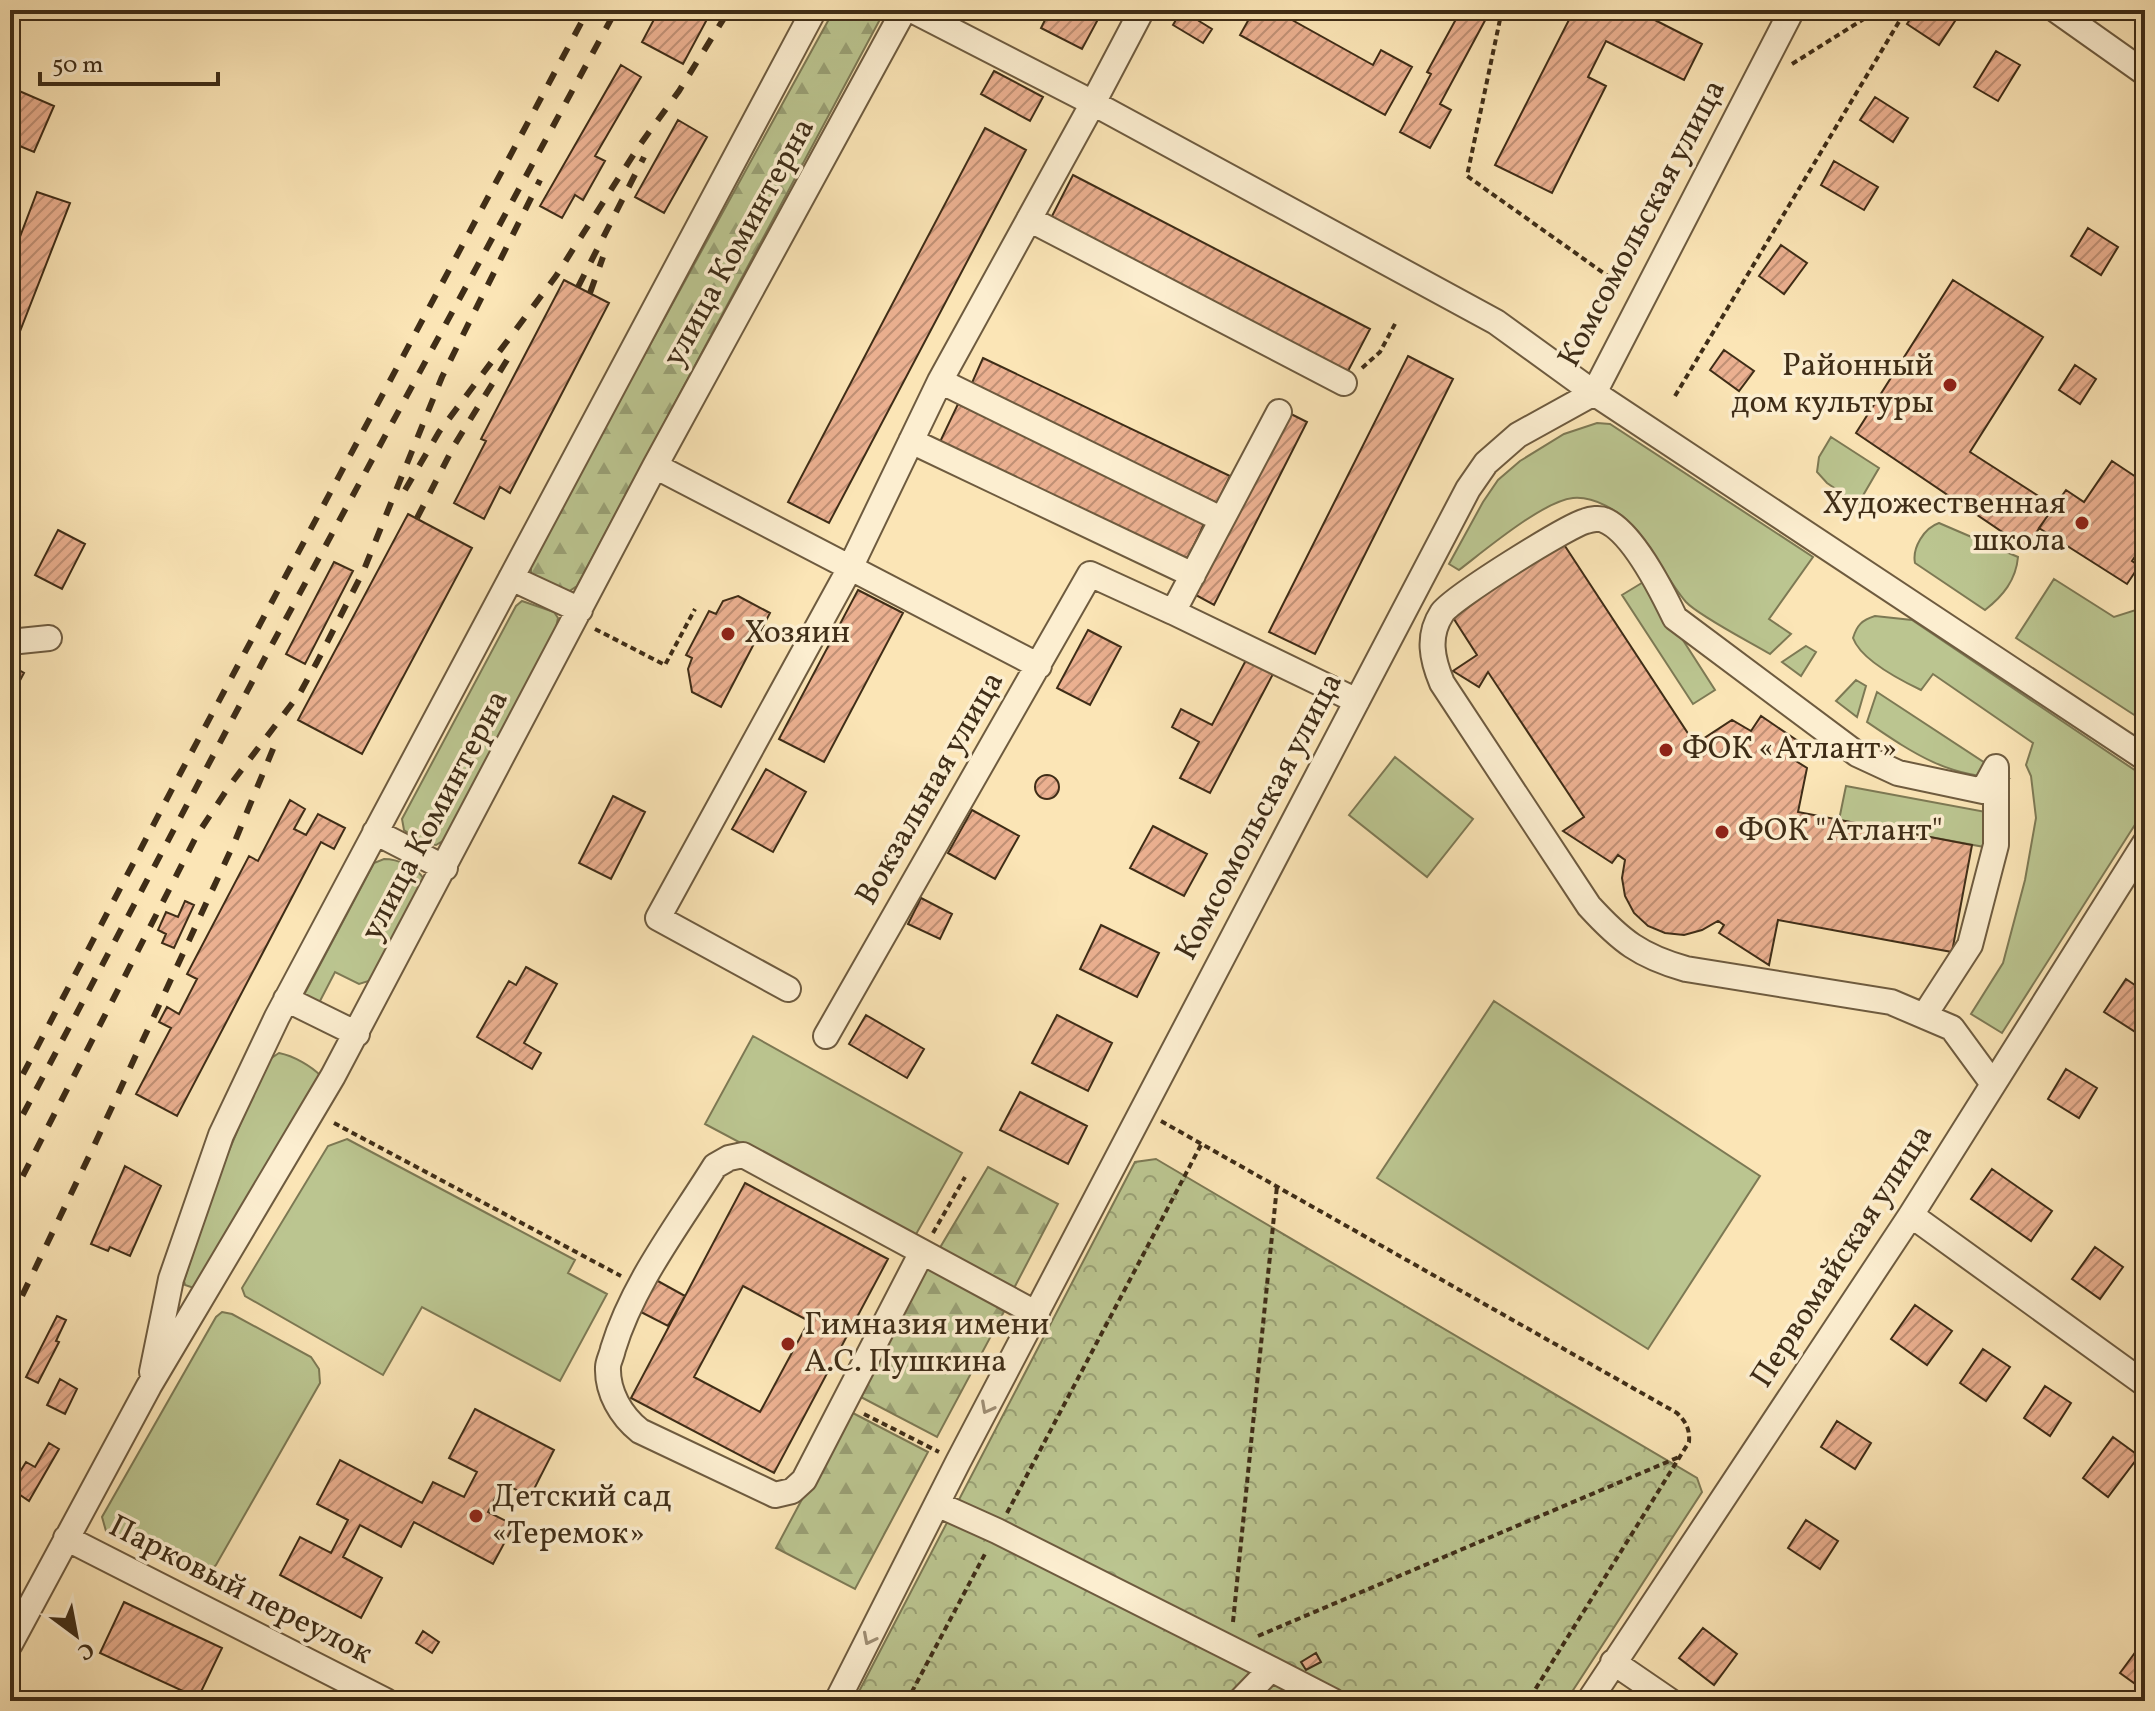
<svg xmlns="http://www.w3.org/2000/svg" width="2155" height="1711" font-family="Vollkorn,serif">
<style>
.grass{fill:#bbc590;stroke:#7d7954;stroke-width:2}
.forest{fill:url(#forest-firs);stroke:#7d7954;stroke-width:2}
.park{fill:url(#park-crowns);stroke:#7d7954;stroke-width:2}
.building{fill:url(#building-hatch);stroke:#3f2d17;stroke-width:2;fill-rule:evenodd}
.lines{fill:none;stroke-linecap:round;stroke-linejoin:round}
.minor-casing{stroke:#6e5b3f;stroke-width:28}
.path{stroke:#3f2d17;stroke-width:4;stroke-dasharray:6 4;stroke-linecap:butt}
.minor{stroke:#fceed0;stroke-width:24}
.rail{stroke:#3f2d17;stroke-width:6;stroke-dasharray:14 14;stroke-linecap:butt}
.oneway{stroke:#9e8e74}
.poi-dot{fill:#8f2418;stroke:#fceed0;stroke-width:3}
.labels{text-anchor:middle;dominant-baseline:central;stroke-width:7;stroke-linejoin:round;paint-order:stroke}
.street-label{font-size:32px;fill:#3f2d17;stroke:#fceed0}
.poi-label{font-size:32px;fill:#3f2d17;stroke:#fceed0;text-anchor:start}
</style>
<defs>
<pattern id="forest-firs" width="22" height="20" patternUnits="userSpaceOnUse" patternTransform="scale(2)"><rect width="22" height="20" fill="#bbc590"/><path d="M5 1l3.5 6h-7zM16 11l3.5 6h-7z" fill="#99a075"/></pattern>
<pattern id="park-crowns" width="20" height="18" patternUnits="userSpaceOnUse" patternTransform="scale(2)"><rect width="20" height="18" fill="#bbc590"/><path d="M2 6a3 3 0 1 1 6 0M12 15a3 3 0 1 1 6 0" fill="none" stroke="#99a075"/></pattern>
<pattern id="building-hatch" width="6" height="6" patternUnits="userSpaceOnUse" patternTransform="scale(2)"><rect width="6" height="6" fill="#ebb090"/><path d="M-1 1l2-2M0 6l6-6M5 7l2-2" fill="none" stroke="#c09075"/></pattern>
</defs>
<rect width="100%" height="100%" fill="#fbe5b6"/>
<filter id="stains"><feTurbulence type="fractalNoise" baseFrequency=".0025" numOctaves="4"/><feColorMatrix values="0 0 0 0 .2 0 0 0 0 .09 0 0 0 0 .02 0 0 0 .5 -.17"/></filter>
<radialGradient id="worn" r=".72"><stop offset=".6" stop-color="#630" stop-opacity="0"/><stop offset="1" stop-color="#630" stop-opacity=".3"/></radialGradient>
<path class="grass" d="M 1597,423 L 1610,424 L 1813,557 L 1769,619 L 1791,634 L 1770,654 C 1750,642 1699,616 1686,602 C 1666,579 1654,548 1633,526 C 1619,511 1594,496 1573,498 C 1543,501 1484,551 1459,570 L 1449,564 L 1483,502 L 1498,480 L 1520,461 L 1564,434 Z
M 1831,437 L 1879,468 L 1858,504 L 1827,483 L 1817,472 L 1819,457 Z
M 1939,523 L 2018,557 C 2016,580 2003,596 1985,610 L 1915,563 C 1912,548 1924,528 1939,523 Z
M 2054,579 L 2114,617 L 2145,607 L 2145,722 L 2016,638 Z
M 1645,581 L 1715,690 L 1693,704 L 1622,595 Z
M 522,601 L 554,612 L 558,618 L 556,628 L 446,839 L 436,845 L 422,843 L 404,830 L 402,819 L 516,606 Z
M 1875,616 L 1912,620 L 2145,777 L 2145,809 L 2002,1033 L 1971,1014 L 2003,963 L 2025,880 L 2036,818 L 2031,776 L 2026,765 L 2033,743 L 1933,674 L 1921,690 C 1900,680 1861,660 1853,638 C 1857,625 1862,620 1875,616 Z
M 1806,646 L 1816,652 L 1801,676 L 1782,662 Z
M 1856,680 L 1866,686 L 1857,717 L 1836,701 Z
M 1877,692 L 2008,778 C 1949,778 1914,754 1867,722 Z
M 1395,757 L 1473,819 L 1427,877 L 1349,815 Z
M 1846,786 L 2002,815 L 1995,849 L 1839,820 Z
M 384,859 C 398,859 416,867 424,879 L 372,980 L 359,984 L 335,972 L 320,1001 L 315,1004 L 306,998 L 305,993 L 374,863 Z
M 1494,1001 L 1760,1176 L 1648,1349 L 1377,1178 Z
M 753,1036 L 962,1153 L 915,1236 L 705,1124 Z
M 279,1053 C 294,1056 311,1066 321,1076 L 194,1288 L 185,1285 L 184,1281 L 214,1186 L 267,1061 Z
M 347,1139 L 575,1260 L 568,1273 L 607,1294 L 560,1381 L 422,1307 L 383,1375 L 245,1296 L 242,1288 L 328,1146 Z
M 222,1312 L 232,1314 L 311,1357 L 319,1369 L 320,1383 L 216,1565 L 209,1572 L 191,1574 L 106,1531 L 102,1517 L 216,1317 Z"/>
<path class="forest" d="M 834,10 L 885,10 L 577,586 L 568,592 L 531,576 L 531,561 Z
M 988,1167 L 1058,1204 L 1012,1292 L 938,1251 Z
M 926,1264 L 1007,1306 L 937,1437 L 857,1395 Z
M 849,1411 L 928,1452 L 855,1589 L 776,1548 Z"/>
<path class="park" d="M 1156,1159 L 1697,1478 L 1702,1492 L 1566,1701 L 854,1701 L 1135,1162 Z"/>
<path class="building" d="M 659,10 L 712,10 L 683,64 L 642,42 Z
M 1050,10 L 1103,10 L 1082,49 L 1041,28 Z
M 1182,10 L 1206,10 L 1199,21 L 1212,29 L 1203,43 L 1173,25 Z
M 1208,10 L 1225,10 L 1221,18 Z
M 1254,10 L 1274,10 L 1373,65 L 1381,50 L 1412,67 L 1385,115 L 1240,35 Z
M 1461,10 L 1484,10 L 1489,13 L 1440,104 L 1451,110 L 1430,148 L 1400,132 L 1431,74 L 1427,72 Z
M 1574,10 L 1648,10 L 1645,15 L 1702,44 L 1684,80 L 1606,41 L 1588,77 L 1606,86 L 1552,193 L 1495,165 Z
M 1916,10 L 1945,10 L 1957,18 L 1939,45 L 1907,24 Z
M 1996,51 L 2020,65 L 1998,101 L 1974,87 Z
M 621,65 L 641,77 L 595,156 L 605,161 L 583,200 L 575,195 L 562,218 L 540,206 Z
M 994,71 L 1043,97 L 1030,121 L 981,94 Z
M 10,87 L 54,106 L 34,152 L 10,142 Z
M 1875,97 L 1908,118 L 1893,142 L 1860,120 Z
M 678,120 L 707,137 L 664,213 L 635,197 Z
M 985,128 L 1026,150 L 829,523 L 788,502 Z
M 1834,161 L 1878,187 L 1864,210 L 1821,185 Z
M 1073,175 L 1370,329 L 1347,373 L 1050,220 Z
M 37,192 L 70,203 L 10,357 L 10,263 Z
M 2088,228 L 2118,247 L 2101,275 L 2071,256 Z
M 1781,245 L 1807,263 L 1784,294 L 1759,276 Z
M 564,280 L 609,303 L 510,493 L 500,487 L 484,519 L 454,503 L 486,441 L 481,439 Z
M 1953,280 L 2043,337 L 1970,452 L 2054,506 L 2026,548 L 1856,433 Z
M 1724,350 L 1754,371 L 1739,391 L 1710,370 Z
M 1408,356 L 1453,379 L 1315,654 L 1269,632 Z
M 983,358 L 1230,476 L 1217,503 L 971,385 Z
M 2075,365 L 2096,379 L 2080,404 L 2059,390 Z
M 958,404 L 1205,522 L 1185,564 L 938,446 Z
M 1287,412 L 1307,422 L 1214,605 L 1194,594 Z
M 2112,461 L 2145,483 L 2145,542 L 2132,561 L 2139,566 L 2127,584 L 2039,528 L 2066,490 L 2084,502 Z
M 408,514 L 472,548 L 362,754 L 298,720 Z
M 58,530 L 85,544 L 62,589 L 35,575 Z
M 1563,543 L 1695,744 L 1732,720 L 1751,731 L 1761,716 L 1798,741 L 1788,756 L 1807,768 L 1798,812 L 1972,845 L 1952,952 L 1778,920 L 1769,965 L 1719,933 L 1724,925 L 1718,921 L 1702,930 L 1684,935 L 1665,933 L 1648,926 L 1634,913 L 1625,896 L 1622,878 L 1625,860 L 1618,855 L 1612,863 L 1563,831 L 1584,817 L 1488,672 L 1479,687 L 1453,671 L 1477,655 L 1452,616 Z
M 334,562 L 353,571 L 305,664 L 286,654 Z
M 858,590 L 903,613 L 824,762 L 779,739 Z
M 738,596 L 770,613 L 721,707 L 692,692 L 688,669 L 692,658 L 686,655 L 709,611 L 716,614 L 723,601 Z
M 1088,630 L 1121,647 L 1090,705 L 1057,688 Z
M 1246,660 L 1273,674 L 1210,793 L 1180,778 L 1199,742 L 1172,727 L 1181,709 L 1212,725 Z
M 10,665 L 24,673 L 10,699 Z
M 766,769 L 806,792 L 773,852 L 732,829 Z
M1035 787a12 12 0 1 1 24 0a12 12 0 1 1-24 0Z
M 613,796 L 645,812 L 611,879 L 579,863 Z
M 290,800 L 305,809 L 294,829 L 306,835 L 318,814 L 345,828 L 334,849 L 321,842 L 177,1116 L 136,1094 L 171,1028 L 159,1022 L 167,1007 L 179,1014 L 197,979 L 187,974 L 249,856 L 258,861 Z
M 972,810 L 1019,836 L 995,879 L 948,853 Z
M 1153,826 L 1207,854 L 1184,896 L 1130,868 Z
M 921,898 L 952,914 L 940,939 L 908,924 Z
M 185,901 L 194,905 L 174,948 L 162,943 L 166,934 L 158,930 L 166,912 L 178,917 Z
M 1101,925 L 1159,953 L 1137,997 L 1080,969 Z
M 526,967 L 557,984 L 524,1043 L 541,1053 L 532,1069 L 477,1037 L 509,981 L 516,985 Z
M 2126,979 L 2145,992 L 2145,1020 L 2137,1033 L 2104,1012 Z
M 866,1015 L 924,1049 L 907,1078 L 849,1044 Z
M 1057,1015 L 1112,1043 L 1088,1091 L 1032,1063 Z
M 2066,1069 L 2097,1088 L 2079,1118 L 2048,1099 Z
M 1020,1092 L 1087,1126 L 1068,1164 L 1000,1130 Z
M 125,1166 L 161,1186 L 130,1256 L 110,1247 L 108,1251 L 91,1244 Z
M 1992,1169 L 2052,1211 L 2031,1241 L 1971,1199 Z
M 745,1183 L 888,1259 L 774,1473 L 631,1398 ZM 743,1286 L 809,1321 L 760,1412 L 694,1377 Z
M 2095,1247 L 2123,1267 L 2100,1299 L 2072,1279 Z
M 656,1280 L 685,1296 L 668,1326 L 639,1311 Z
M 1915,1305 L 1952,1331 L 1927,1365 L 1891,1339 Z
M 57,1316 L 66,1320 L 56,1341 L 59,1342 L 38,1383 L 26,1377 Z
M 1983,1349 L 2010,1367 L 1986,1401 L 1960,1383 Z
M 60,1379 L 77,1389 L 65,1414 L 47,1405 Z
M 2045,1386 L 2071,1403 L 2050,1436 L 2024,1418 Z
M 475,1409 L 554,1450 L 530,1497 L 503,1483 L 488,1512 L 514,1525 L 493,1564 L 414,1522 L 401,1547 L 360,1525 L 343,1557 L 382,1578 L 361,1618 L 280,1575 L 300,1537 L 331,1553 L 348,1520 L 317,1504 L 340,1460 L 422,1503 L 433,1482 L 464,1497 L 477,1472 L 449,1458 Z
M 1837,1421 L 1871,1443 L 1855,1469 L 1821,1447 Z
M 2113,1437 L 2139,1456 L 2108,1497 L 2083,1478 Z
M 49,1443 L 59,1449 L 29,1501 L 10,1488 L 26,1462 L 35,1467 Z
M 1806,1520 L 1838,1541 L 1820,1569 L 1788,1548 Z
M 124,1602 L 222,1648 L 198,1698 L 100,1653 Z
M 1703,1628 L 1737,1654 L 1714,1685 L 1679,1658 Z
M 423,1631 L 439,1642 L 432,1653 L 416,1643 Z
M 2145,1639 L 2145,1691 L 2120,1673 Z
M 1316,1653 L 1321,1662 L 1306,1670 L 1301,1662 Z"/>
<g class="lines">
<defs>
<path id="minor" d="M 912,10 L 1093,103 L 1496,322 L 1594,393 L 2145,758
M 2056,10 L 2145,73
M 1029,219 L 1344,383
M 940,381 L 1221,519
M 1279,412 L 1173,612 L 1357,701
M 911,441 L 1193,575
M 655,466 L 1039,666
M 511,578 L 580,610
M 10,642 L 49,638
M 375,832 L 445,868
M 788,989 L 658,918 L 850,568 L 940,381 L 1093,103 L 1142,10
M 286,999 L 357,1034
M 1924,1016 L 1970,945 L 1996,845 L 1996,767 L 1983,791 L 1898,773 L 1857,754 L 1675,618 C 1662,591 1632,531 1604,520 C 1600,518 1591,519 1586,521 C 1567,526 1452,598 1442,613 C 1427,636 1432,659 1442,683 L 1589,906 C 1621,941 1640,956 1686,969 L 1891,1002 L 1952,1028 L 1993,1084
M 826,1036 L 1090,574 L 1173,612
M 1911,1215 L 2145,1384
M 922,1252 L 804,1480 L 792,1491 L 775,1495 L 640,1431 C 621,1416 607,1392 608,1367 C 608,1362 612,1355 613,1349 C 633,1283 679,1224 715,1166 L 729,1158 L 743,1155 L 1037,1314
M 152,1372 L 171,1279 L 221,1135 L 277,1017 L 814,10
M 937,1504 L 997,1531 L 1271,1669
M 66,1538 L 386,1701
M 10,1644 L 149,1386 L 333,1076 L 655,466 L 904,10
M 1613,1662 L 1670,1701
M 837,1701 L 958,1462 L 1468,489 L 1486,463 L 1518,435 L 1594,393 L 1792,10
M 1240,1701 L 1271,1669 L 1333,1701
M 1589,1701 L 1911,1215 L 2145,843"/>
</defs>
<use href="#minor" class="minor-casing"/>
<path class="path" d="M 1502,10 L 1467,176 L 1612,279
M 1792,64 L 1878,10
M 1362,368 L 1380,352 L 1396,322
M 1675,396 L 1906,10
M 595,629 L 665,665 L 695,609
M 1161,1121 L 1677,1413 C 1686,1422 1690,1429 1689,1442 L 1528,1701
M 334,1123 L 621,1276
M 933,1233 L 965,1177
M 864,1414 L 939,1452
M 1007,1513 L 1202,1143
M 1233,1622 L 1277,1186
M 1258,1636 L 1679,1457
M 907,1701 L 986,1552"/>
<use href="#minor" class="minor"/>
<path class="rail" d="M 578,287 L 644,157
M 590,293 L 603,257
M 405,490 L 439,432 L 556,276 L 639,146 L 679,91 L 729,10
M 417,518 L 455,444 L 512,352
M 10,1099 L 181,772 L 588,10
M 10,1139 L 269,650 L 616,10
M 10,1201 L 197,835 L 230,785 L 300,693 L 317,662 L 363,572 L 442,377 L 540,180
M 10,1321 L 93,1148 L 235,841 L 278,737"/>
</g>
<defs><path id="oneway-chevron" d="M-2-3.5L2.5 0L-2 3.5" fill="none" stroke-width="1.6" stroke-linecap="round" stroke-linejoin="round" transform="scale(2)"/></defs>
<g class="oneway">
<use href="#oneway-chevron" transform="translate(987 1408) rotate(118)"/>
<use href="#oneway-chevron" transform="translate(869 1639) rotate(117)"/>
</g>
<g class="poi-dot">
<circle cx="1950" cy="385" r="8"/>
<circle cx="2082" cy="523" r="8"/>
<circle cx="728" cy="634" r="8"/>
<circle cx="1666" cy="750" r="8"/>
<circle cx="1722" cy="832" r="8"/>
<circle cx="788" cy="1344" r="8"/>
<circle cx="476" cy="1516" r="8"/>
</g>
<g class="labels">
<g class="street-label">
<text transform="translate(1643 224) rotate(-62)">Комсомольская улица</text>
<text transform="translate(740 243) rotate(-61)">улица Коминтерна</text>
<text transform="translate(931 789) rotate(-60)">Вокзальная улица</text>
<text transform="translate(436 816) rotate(-62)">улица Коминтерна</text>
<text transform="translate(1260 817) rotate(-62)">Комсомольская улица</text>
<text transform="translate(1843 1257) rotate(-57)">Первомайская улица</text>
<text transform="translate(240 1591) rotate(27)">Парковый переулок</text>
</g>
<g class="poi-label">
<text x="1934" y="367" text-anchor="end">Районный<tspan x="1934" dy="37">дом культуры</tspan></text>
<text x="2066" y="505" text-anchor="end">Художественная<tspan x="2066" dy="37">школа</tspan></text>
<text x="744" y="634">Хозяин</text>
<text x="1682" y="750">ФОК «Атлант»</text>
<text x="1738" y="832">ФОК "Атлант"</text>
<text x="804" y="1326">Гимназия имени<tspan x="804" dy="37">А.С. Пушкина</tspan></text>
<text x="492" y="1498">Детский сад<tspan x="492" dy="37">«Теремок»</tspan></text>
</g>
</g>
<rect width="2155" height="1711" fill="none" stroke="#fbe5b6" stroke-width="40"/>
<rect x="12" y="12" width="2131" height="1687" fill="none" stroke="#3f2d17" stroke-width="4"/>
<rect x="20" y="20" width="2115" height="1671" fill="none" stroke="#3f2d17" stroke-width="2"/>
<g transform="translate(76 1635) rotate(148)" stroke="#fceed0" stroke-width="6" paint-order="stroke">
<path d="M0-6L14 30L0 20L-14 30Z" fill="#3f2d17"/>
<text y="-12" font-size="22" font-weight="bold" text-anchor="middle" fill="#3f2d17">С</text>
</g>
<path d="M40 72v12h178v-12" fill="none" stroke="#3f2d17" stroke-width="4"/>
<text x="52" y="72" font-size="24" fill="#3f2d17" stroke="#fceed0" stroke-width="6" paint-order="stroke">50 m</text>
<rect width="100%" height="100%" filter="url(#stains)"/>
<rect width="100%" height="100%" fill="url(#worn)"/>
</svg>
